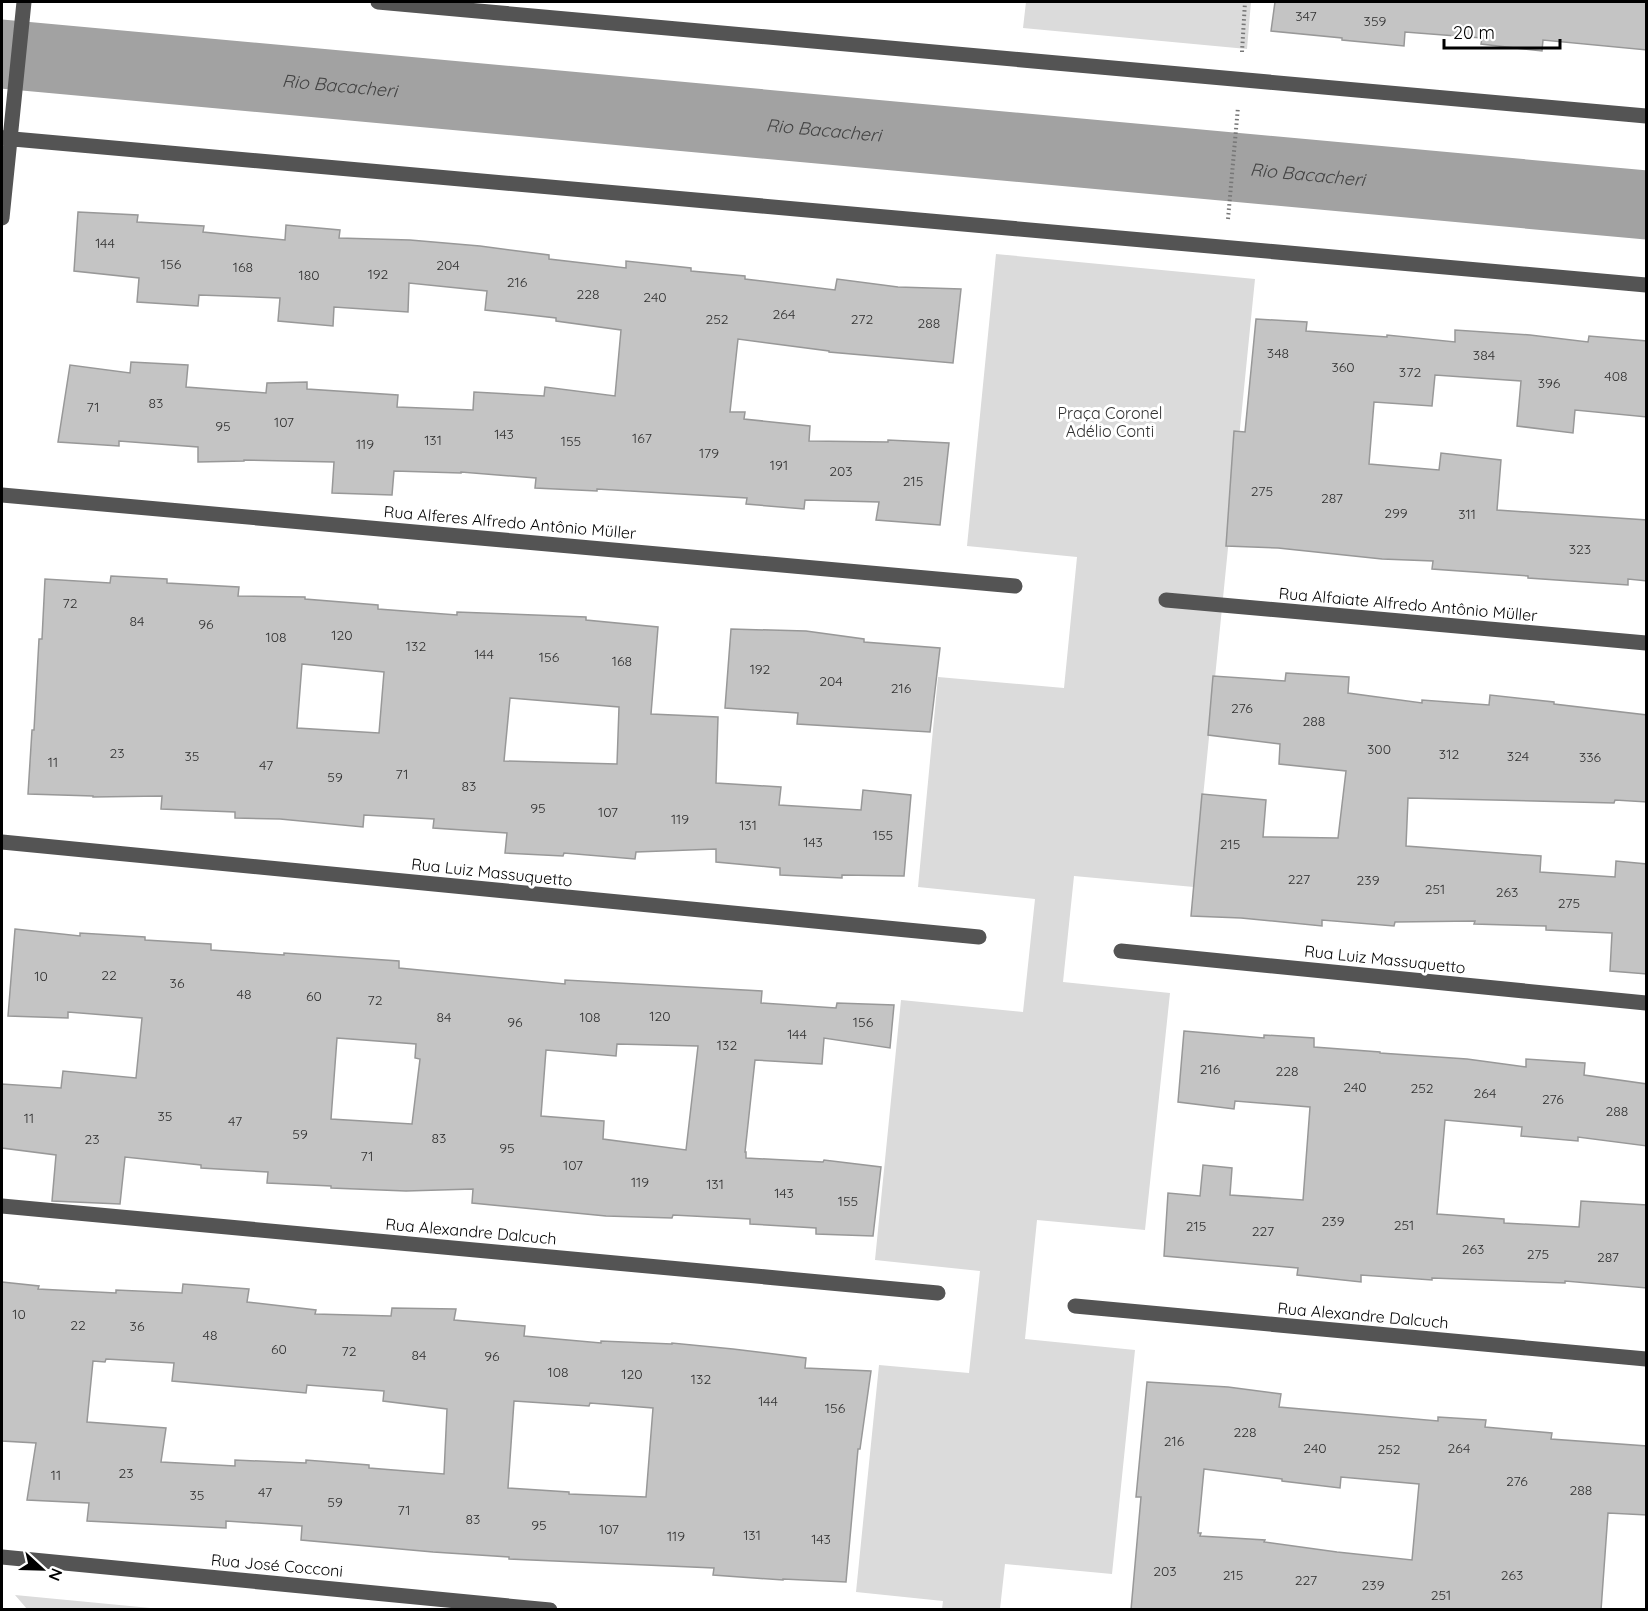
<svg xmlns="http://www.w3.org/2000/svg" width="1648" height="1611" font-family="Quicksand,sans-serif">
<style>
.green{fill:#dbdbdb}
.lines{fill:none;stroke-linecap:round;stroke-linejoin:round}
.river{stroke:#a2a2a2;stroke-width:69}
.building{fill:#c4c4c4;stroke:#989898;stroke-width:1.5;fill-rule:evenodd}
.path{stroke:#767676;stroke-width:4;stroke-dasharray:1.5 3;stroke-linecap:butt}
.minor{stroke:#545454;stroke-width:15}
.labels{text-anchor:middle;dominant-baseline:central;stroke-width:6;stroke-linejoin:round;paint-order:stroke}
.number-label{font-size:14px;fill:#313131}
.park-label{font-size:16px;fill:#323232;stroke:#fff}
.street-label{font-size:16px;fill:#000;stroke:#fff}
.water-label{font-size:18px;font-style:italic;fill:#434343;stroke:#fff}
</style>
<rect width="100%" height="100%" fill="#fff"/>
<path class="green" d="M 1026,2 L 1251,2 L 1247,49 L 1023,28 Z
M 996,254 L 1255,279 L 1194,887 L 1074,876 L 1063,982 L 1170,993 L 1145,1230 L 1037,1220 L 1025,1339 L 1135,1350 L 1112,1574 L 1005,1564 L 1000,1609 L 942,1609 L 943,1601 L 856,1592 L 879,1365 L 969,1373 L 980,1271 L 875,1260 L 901,1000 L 1023,1012 L 1035,899 L 918,887 L 938,677 L 1064,688 L 1077,557 L 967,546 Z
M 15,1595 L 161,1609 L 27,1609 Z"/>
<g class="lines">
<path class="river" id="s1" d="M 2,54 L 1646,205"/>
</g>
<path class="building" d="M 1275,2 L 1647,2 L 1647,50 L 1543,40 L 1542,51 L 1481,44 L 1482,38 L 1405,32 L 1404,46 L 1342,40 L 1342,38 L 1271,31 Z
M 78,212 L 138,215 L 137,222 L 204,226 L 203,232 L 285,240 L 286,225 L 340,230 L 339,238 L 410,240 L 480,246 L 549,255 L 549,259 L 626,268 L 626,261 L 691,268 L 691,271 L 745,276 L 745,279 L 835,290 L 837,279 L 898,287 L 961,289 L 953,363 L 829,352 L 829,351 L 738,339 L 730,412 L 745,412 L 744,419 L 810,426 L 809,441 L 888,442 L 888,440 L 949,443 L 940,525 L 876,520 L 879,502 L 805,500 L 804,509 L 746,504 L 747,498 L 597,489 L 597,491 L 535,488 L 536,478 L 461,472 L 461,473 L 394,471 L 392,495 L 332,493 L 334,462 L 244,460 L 244,461 L 198,462 L 198,447 L 119,441 L 119,446 L 58,442 L 70,365 L 130,373 L 131,362 L 188,365 L 186,387 L 266,393 L 267,383 L 307,382 L 307,389 L 398,395 L 397,407 L 473,410 L 474,392 L 544,396 L 545,387 L 615,396 L 621,330 L 556,321 L 556,318 L 485,310 L 487,291 L 409,283 L 408,312 L 334,307 L 333,326 L 278,321 L 280,298 L 199,295 L 198,306 L 137,302 L 139,278 L 74,271 Z
M 1256,319 L 1307,322 L 1306,331 L 1387,337 L 1387,335 L 1455,342 L 1455,330 L 1530,335 L 1588,342 L 1589,336 L 1647,341 L 1647,417 L 1575,410 L 1573,433 L 1517,426 L 1521,381 L 1435,375 L 1432,406 L 1374,402 L 1369,464 L 1439,470 L 1441,453 L 1501,460 L 1497,510 L 1647,520 L 1647,581 L 1628,579 L 1628,585 L 1528,578 L 1528,576 L 1432,569 L 1433,561 L 1382,559 L 1278,548 L 1226,546 L 1234,431 L 1245,432 Z
M 111,576 L 167,579 L 167,583 L 239,587 L 238,596 L 305,597 L 305,599 L 378,605 L 378,609 L 457,615 L 457,612 L 586,617 L 586,620 L 658,627 L 651,714 L 718,717 L 716,783 L 781,787 L 779,805 L 861,810 L 863,790 L 911,795 L 904,876 L 842,875 L 842,878 L 780,875 L 780,868 L 716,862 L 716,849 L 636,852 L 635,859 L 564,853 L 563,856 L 505,853 L 507,833 L 433,828 L 434,819 L 364,815 L 363,827 L 280,819 L 235,818 L 235,812 L 161,809 L 162,796 L 93,797 L 93,796 L 28,794 L 32,730 L 34,730 L 39,639 L 42,639 L 45,579 L 110,583 ZM 302,664 L 384,672 L 379,733 L 297,728 ZM 510,698 L 619,707 L 617,764 L 504,761 Z
M 731,629 L 806,631 L 864,639 L 864,642 L 940,648 L 930,732 L 797,724 L 798,713 L 725,708 Z
M 1286,673 L 1349,677 L 1348,693 L 1422,703 L 1422,700 L 1489,705 L 1490,695 L 1554,702 L 1554,704 L 1647,715 L 1647,802 L 1615,800 L 1614,803 L 1408,798 L 1406,846 L 1541,856 L 1540,872 L 1615,877 L 1616,861 L 1647,864 L 1647,974 L 1610,971 L 1612,933 L 1546,930 L 1546,926 L 1474,924 L 1475,921 L 1395,922 L 1394,926 L 1322,920 L 1322,926 L 1241,918 L 1191,916 L 1202,794 L 1266,800 L 1263,837 L 1338,838 L 1346,771 L 1279,764 L 1280,744 L 1208,735 L 1213,676 L 1285,681 Z
M 15,929 L 80,936 L 80,933 L 145,937 L 145,940 L 211,944 L 211,950 L 284,955 L 284,953 L 399,961 L 399,968 L 565,984 L 565,980 L 762,991 L 761,1003 L 836,1008 L 837,1003 L 894,1005 L 890,1048 L 824,1038 L 822,1064 L 755,1060 L 745,1152 L 746,1152 L 746,1158 L 823,1162 L 824,1160 L 881,1167 L 873,1236 L 816,1234 L 816,1228 L 750,1224 L 750,1219 L 673,1215 L 672,1218 L 606,1216 L 472,1203 L 473,1189 L 406,1191 L 331,1188 L 331,1186 L 267,1183 L 268,1172 L 201,1168 L 201,1165 L 125,1157 L 120,1204 L 52,1201 L 56,1155 L 2,1148 L 2,1084 L 61,1088 L 63,1071 L 136,1078 L 142,1018 L 68,1012 L 68,1018 L 8,1016 ZM 337,1038 L 416,1044 L 415,1058 L 420,1059 L 412,1124 L 331,1119 ZM 617,1044 L 698,1046 L 686,1150 L 603,1139 L 604,1121 L 541,1116 L 546,1050 L 616,1056 Z
M 1184,1031 L 1264,1038 L 1264,1035 L 1314,1038 L 1314,1047 L 1380,1052 L 1380,1053 L 1467,1059 L 1526,1067 L 1526,1059 L 1585,1063 L 1584,1075 L 1647,1084 L 1647,1146 L 1578,1137 L 1578,1141 L 1521,1136 L 1522,1127 L 1445,1120 L 1437,1214 L 1504,1219 L 1504,1223 L 1579,1227 L 1581,1201 L 1647,1205 L 1647,1288 L 1565,1281 L 1565,1283 L 1432,1278 L 1432,1280 L 1361,1275 L 1361,1282 L 1297,1275 L 1298,1268 L 1164,1256 L 1168,1193 L 1200,1196 L 1203,1165 L 1232,1168 L 1230,1195 L 1303,1200 L 1310,1107 L 1235,1101 L 1234,1109 L 1178,1102 Z
M 2,1282 L 39,1286 L 38,1289 L 116,1293 L 116,1290 L 182,1293 L 183,1284 L 249,1289 L 247,1302 L 316,1310 L 315,1314 L 391,1316 L 392,1308 L 456,1309 L 454,1320 L 525,1326 L 524,1336 L 601,1343 L 601,1341 L 672,1344 L 672,1343 L 733,1349 L 806,1358 L 805,1368 L 871,1371 L 860,1449 L 858,1449 L 846,1582 L 783,1579 L 783,1580 L 713,1575 L 714,1568 L 509,1559 L 509,1557 L 433,1552 L 301,1540 L 302,1526 L 226,1521 L 226,1528 L 87,1521 L 89,1503 L 27,1500 L 36,1443 L 2,1441 ZM 106,1359 L 174,1363 L 172,1381 L 306,1393 L 307,1385 L 384,1391 L 383,1401 L 447,1409 L 444,1474 L 369,1468 L 369,1465 L 306,1460 L 306,1463 L 235,1460 L 235,1466 L 161,1462 L 166,1428 L 87,1422 L 93,1361 L 105,1362 ZM 514,1401 L 589,1406 L 590,1403 L 653,1408 L 646,1497 L 569,1494 L 569,1492 L 508,1488 Z
M 1147,1382 L 1228,1387 L 1281,1394 L 1279,1407 L 1438,1421 L 1438,1417 L 1486,1420 L 1485,1427 L 1552,1433 L 1551,1439 L 1647,1446 L 1647,1515 L 1608,1513 L 1601,1610 L 1131,1610 L 1141,1497 L 1136,1497 ZM 1204,1469 L 1282,1479 L 1282,1481 L 1340,1488 L 1341,1477 L 1419,1484 L 1412,1560 L 1337,1552 L 1264,1542 L 1265,1540 L 1200,1536 L 1201,1533 L 1198,1533 Z"/>
<g class="lines">
<path class="path" d="M 1242,52 L 1245,2
M 1228,219 L 1238,107"/>
<path class="minor" d="M 378,2 L 1646,116
M 2,138 L 1646,285
M 2,218 L 24,2
M 2,495 L 1015,586
M 1166,600 L 1646,643
M 2,842 L 979,937
M 1121,951 L 1646,1003
M 2,1206 L 938,1293
M 1075,1306 L 1646,1359
M 2,1557 L 550,1610"/>
</g>
<g class="labels">
<g class="number-label">
<text x="1306" y="16">347</text>
<text x="1375" y="21">359</text>
<text x="105" y="243">144</text>
<text x="171" y="264">156</text>
<text x="448" y="265">204</text>
<text x="243" y="267">168</text>
<text x="378" y="274">192</text>
<text x="309" y="275">180</text>
<text x="517" y="282">216</text>
<text x="588" y="294">228</text>
<text x="655" y="297">240</text>
<text x="784" y="314">264</text>
<text x="717" y="319">252</text>
<text x="862" y="319">272</text>
<text x="929" y="323">288</text>
<text x="1278" y="353">348</text>
<text x="1484" y="355">384</text>
<text x="1343" y="367">360</text>
<text x="1410" y="372">372</text>
<text x="1616" y="376">408</text>
<text x="1549" y="383">396</text>
<text x="156" y="403">83</text>
<text x="93" y="407">71</text>
<text x="284" y="422">107</text>
<text x="223" y="426">95</text>
<text x="504" y="434">143</text>
<text x="642" y="438">167</text>
<text x="433" y="440">131</text>
<text x="571" y="441">155</text>
<text x="365" y="444">119</text>
<text x="709" y="453">179</text>
<text x="779" y="465">191</text>
<text x="841" y="471">203</text>
<text x="913" y="481">215</text>
<text x="1262" y="491">275</text>
<text x="1332" y="498">287</text>
<text x="1396" y="513">299</text>
<text x="1467" y="514">311</text>
<text x="1580" y="549">323</text>
<text x="70" y="603">72</text>
<text x="137" y="621">84</text>
<text x="206" y="624">96</text>
<text x="342" y="635">120</text>
<text x="276" y="637">108</text>
<text x="416" y="646">132</text>
<text x="484" y="654">144</text>
<text x="549" y="657">156</text>
<text x="622" y="661">168</text>
<text x="760" y="669">192</text>
<text x="831" y="681">204</text>
<text x="901" y="688">216</text>
<text x="1242" y="708">276</text>
<text x="1314" y="721">288</text>
<text x="1379" y="749">300</text>
<text x="117" y="753">23</text>
<text x="1449" y="754">312</text>
<text x="192" y="756">35</text>
<text x="1518" y="756">324</text>
<text x="1590" y="757">336</text>
<text x="53" y="762">11</text>
<text x="266" y="765">47</text>
<text x="402" y="774">71</text>
<text x="335" y="777">59</text>
<text x="469" y="786">83</text>
<text x="538" y="808">95</text>
<text x="608" y="812">107</text>
<text x="680" y="819">119</text>
<text x="748" y="825">131</text>
<text x="883" y="835">155</text>
<text x="813" y="842">143</text>
<text x="1230" y="844">215</text>
<text x="1299" y="879">227</text>
<text x="1368" y="880">239</text>
<text x="1435" y="889">251</text>
<text x="1507" y="892">263</text>
<text x="1569" y="903">275</text>
<text x="109" y="975">22</text>
<text x="41" y="976">10</text>
<text x="177" y="983">36</text>
<text x="244" y="994">48</text>
<text x="314" y="996">60</text>
<text x="375" y="1000">72</text>
<text x="660" y="1016">120</text>
<text x="444" y="1017">84</text>
<text x="590" y="1017">108</text>
<text x="515" y="1022">96</text>
<text x="863" y="1022">156</text>
<text x="797" y="1034">144</text>
<text x="727" y="1045">132</text>
<text x="1210" y="1069">216</text>
<text x="1287" y="1071">228</text>
<text x="1355" y="1087">240</text>
<text x="1422" y="1088">252</text>
<text x="1485" y="1093">264</text>
<text x="1553" y="1099">276</text>
<text x="1617" y="1111">288</text>
<text x="165" y="1116">35</text>
<text x="29" y="1118">11</text>
<text x="235" y="1121">47</text>
<text x="300" y="1134">59</text>
<text x="439" y="1138">83</text>
<text x="92" y="1139">23</text>
<text x="507" y="1148">95</text>
<text x="367" y="1156">71</text>
<text x="573" y="1165">107</text>
<text x="640" y="1182">119</text>
<text x="715" y="1184">131</text>
<text x="784" y="1193">143</text>
<text x="848" y="1201">155</text>
<text x="1333" y="1221">239</text>
<text x="1404" y="1225">251</text>
<text x="1196" y="1226">215</text>
<text x="1263" y="1231">227</text>
<text x="1473" y="1249">263</text>
<text x="1538" y="1254">275</text>
<text x="1608" y="1257">287</text>
<text x="19" y="1314">10</text>
<text x="78" y="1325">22</text>
<text x="137" y="1326">36</text>
<text x="210" y="1335">48</text>
<text x="279" y="1349">60</text>
<text x="349" y="1351">72</text>
<text x="419" y="1355">84</text>
<text x="492" y="1356">96</text>
<text x="558" y="1372">108</text>
<text x="632" y="1374">120</text>
<text x="701" y="1379">132</text>
<text x="768" y="1401">144</text>
<text x="835" y="1408">156</text>
<text x="1245" y="1432">228</text>
<text x="1174" y="1441">216</text>
<text x="1315" y="1448">240</text>
<text x="1459" y="1448">264</text>
<text x="1389" y="1449">252</text>
<text x="126" y="1473">23</text>
<text x="56" y="1475">11</text>
<text x="1517" y="1481">276</text>
<text x="1581" y="1490">288</text>
<text x="265" y="1492">47</text>
<text x="197" y="1495">35</text>
<text x="335" y="1502">59</text>
<text x="404" y="1510">71</text>
<text x="473" y="1519">83</text>
<text x="539" y="1525">95</text>
<text x="609" y="1529">107</text>
<text x="752" y="1535">131</text>
<text x="676" y="1536">119</text>
<text x="821" y="1539">143</text>
<text x="1165" y="1571">203</text>
<text x="1233" y="1575">215</text>
<text x="1512" y="1575">263</text>
<text x="1306" y="1580">227</text>
<text x="1373" y="1585">239</text>
<text x="1441" y="1595">251</text>
</g>
<g class="park-label">
<text x="1110" y="413">Praça Coronel<tspan x="1110" dy="18">Adélio Conti</tspan></text>
</g>
<g class="street-label">
<text transform="translate(510 522) rotate(5)">Rua Alferes Alfredo Antônio Müller</text>
<text transform="translate(1408 604) rotate(5)">Rua Alfaiate Alfredo Antônio Müller</text>
<text transform="translate(492 872) rotate(6)">Rua Luiz Massuquetto</text>
<text transform="translate(1385 959) rotate(6)">Rua Luiz Massuquetto</text>
<text transform="translate(471 1231) rotate(5)">Rua Alexandre Dalcuch</text>
<text transform="translate(1363 1315) rotate(5)">Rua Alexandre Dalcuch</text>
<text transform="translate(277 1565) rotate(5)">Rua José Cocconi</text>
</g>
<g class="water-label">
<text stroke="none"><textPath href="#s1" startOffset="339">Rio Bacacheri</textPath></text>
<text stroke="none"><textPath href="#s1" startOffset="825">Rio Bacacheri</textPath></text>
<text stroke="none"><textPath href="#s1" startOffset="1311">Rio Bacacheri</textPath></text>
</g>
</g>
<rect width="1648" height="1611" fill="none" stroke="#000000" stroke-width="6"/>
<g transform="translate(42 1569) rotate(112)" stroke="#ffffff" stroke-width="4.5" paint-order="stroke">
<path d="M0-4.5L10 22L0 15L-10 22Z" fill="#000000"/>
<text y="-9" font-size="16" font-weight="bold" text-anchor="middle" fill="#000000">N</text>
</g>
<path d="M1444 39v9h116v-9" fill="none" stroke="#000000" stroke-width="3"/>
<text x="1453" y="39" font-size="18" fill="#000000" stroke="#ffffff" stroke-width="4.5" paint-order="stroke">20 m</text>
</svg>
